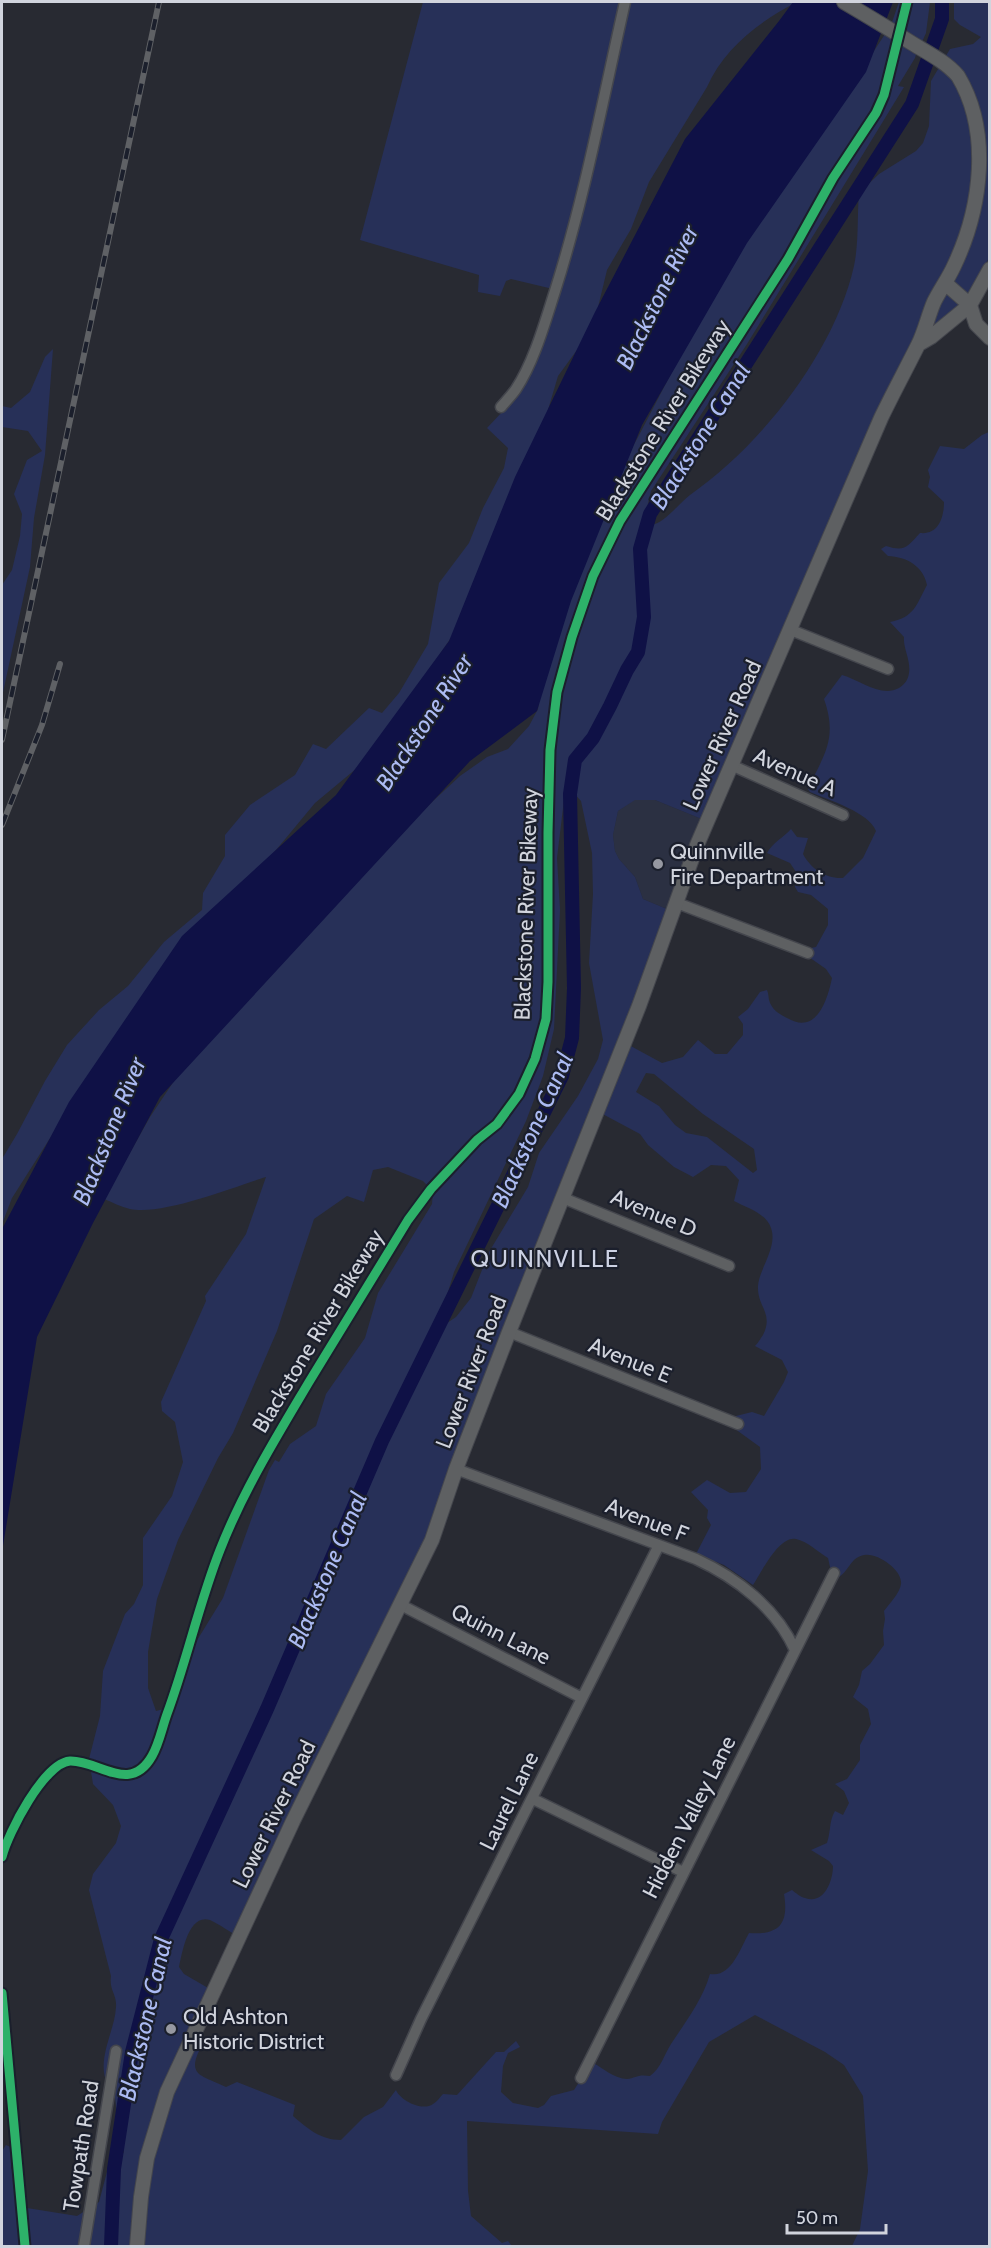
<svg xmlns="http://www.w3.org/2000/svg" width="991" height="2248" font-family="Cabin,sans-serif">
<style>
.built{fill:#2b3042}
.green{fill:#273058;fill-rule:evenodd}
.water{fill:#0f1146}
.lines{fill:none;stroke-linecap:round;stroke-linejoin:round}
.canal{stroke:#0f1146;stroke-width:14}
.minor-casing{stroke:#44464d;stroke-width:13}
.tertiary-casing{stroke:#44464d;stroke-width:16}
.minor{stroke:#5e6062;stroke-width:10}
.tertiary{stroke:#5e6062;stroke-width:14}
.rail-casing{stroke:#5f6165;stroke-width:6}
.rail{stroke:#1b1f2c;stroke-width:4;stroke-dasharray:11;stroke-linecap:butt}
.cycleway-casing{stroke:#1b1f2c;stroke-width:13}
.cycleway{stroke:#2db169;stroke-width:9}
.poi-dot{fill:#9698a1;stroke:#1b1f2c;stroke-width:2}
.labels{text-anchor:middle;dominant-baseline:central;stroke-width:4.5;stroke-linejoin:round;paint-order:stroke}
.street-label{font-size:22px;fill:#d1d4dd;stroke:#1b1f2c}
.poi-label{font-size:22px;fill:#d1d4dd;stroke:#1b1f2c;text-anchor:start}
.water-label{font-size:24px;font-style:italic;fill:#acbbf3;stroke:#1b1f2c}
.neighbourhood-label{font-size:24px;letter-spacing:1.5px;fill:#ccd1e3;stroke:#1b1f2c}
</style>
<rect width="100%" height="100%" fill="#282a32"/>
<path class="built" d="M 634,800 L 655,800 L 709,822 L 674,912 L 643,899 L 635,877 L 619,859 L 615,851 L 613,835 L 618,811 Z"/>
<path class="green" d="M 423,2 L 797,2 C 760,21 724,48 707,87 L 649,182 L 631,229 L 607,270 L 593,328 L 558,376 L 540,437 L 487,585 L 369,758 L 315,803 L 94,1069 L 12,1198 L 2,1224 L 2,1159 L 17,1134 L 45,1081 L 67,1045 L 99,1010 L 128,986 L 164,942 L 202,910 L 203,893 L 225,856 L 225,835 L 250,805 L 295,775 L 313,744 L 326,749 L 369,708 L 382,713 L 399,693 L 428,644 L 439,583 L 469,543 L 483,508 L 504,468 L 508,448 L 487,428 L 503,411 L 527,368 L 553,289 L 511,279 L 506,281 L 500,296 L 478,292 L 479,275 L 360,240 Z
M 899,2 L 930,2 L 926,33 L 921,44 L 919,44 L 915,58 L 898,86 L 904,87 L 747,344 L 651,491 L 645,516 L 651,525 C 665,523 678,504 690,495 C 761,446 835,351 854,266 C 859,242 857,216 859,193 L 879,174 L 916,151 L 923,143 L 929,126 L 931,81 L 950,49 L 973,44 L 981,37 L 960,25 L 954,19 L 954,2 L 989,2 L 989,258 L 963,303 L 908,359 L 709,822 L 655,800 L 635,800 L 618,811 L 613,835 L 615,851 L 619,859 L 635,877 L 643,899 L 674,912 L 627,1044 L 662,1063 L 683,1057 L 698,1040 L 715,1054 L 727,1054 L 743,1035 L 743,1024 L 738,1017 L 748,1009 L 760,992 L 767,990 C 769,994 768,999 770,1003 C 774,1011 779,1014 787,1018 C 816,1035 827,1002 832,978 L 826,969 L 806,955 L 806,949 L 816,947 L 828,925 L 828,909 L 811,895 L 798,892 L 795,887 L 796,872 L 790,863 L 767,853 C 773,842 783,838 791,829 L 797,837 L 808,838 L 803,854 C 811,869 826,879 843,878 L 863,858 L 876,831 C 869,812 828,800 810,792 L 808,789 C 824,754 838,739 824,699 L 842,675 C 860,680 881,698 899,688 C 905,684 908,680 909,673 C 911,660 903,649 904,637 L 890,622 C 915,617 916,605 927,585 C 923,566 907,557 888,556 L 881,549 L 886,546 C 905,552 907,547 920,533 C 938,535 944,518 944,502 L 928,487 L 930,477 L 928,470 L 940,446 L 964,449 L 982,435 L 989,432 L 989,2246 L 852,2246 L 860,2229 L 868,2171 L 863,2096 L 844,2065 L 825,2052 L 755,2015 L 709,2042 L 662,2122 L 658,2134 L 467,2121 L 468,2191 L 471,2216 L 502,2243 L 508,2241 L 512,2246 L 2,2246 L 2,2151 L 6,2145 L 15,2149 L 11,2168 L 15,2174 L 13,2187 L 27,2208 L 77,2216 L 99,2202 L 107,2172 L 124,2152 L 120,2137 L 121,2118 C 113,2108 118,2102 113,2092 C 112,2089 109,2087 108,2085 C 95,2061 115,2031 116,2007 C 117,1994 109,1991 111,1976 L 89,1890 L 93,1874 L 116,1843 L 121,1826 L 113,1805 L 93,1784 L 89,1759 L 100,1716 L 103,1671 L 125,1614 L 134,1604 L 143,1585 L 143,1538 L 172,1496 L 183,1462 L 175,1422 L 162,1411 L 161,1402 L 206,1301 L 205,1296 L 246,1234 L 266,1177 C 234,1187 162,1216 130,1209 C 121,1207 112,1202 104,1199 L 150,1117 L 184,1066 L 378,852 L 460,776 L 487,757 L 508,749 L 529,726 L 538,709 L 545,660 L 607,492 L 637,439 L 750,222 L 868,60 L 891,25 ZM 570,789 L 581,801 L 592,853 L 593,894 L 589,963 L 603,1040 L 598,1059 L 578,1096 L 539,1153 L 528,1187 L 489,1252 L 471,1298 L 456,1317 L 447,1323 L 445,1317 L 445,1302 L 454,1272 L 526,1121 L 543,1076 L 554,1029 L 560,910 L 557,858 L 564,800 ZM 646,1073 L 654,1074 L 703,1114 L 754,1149 L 757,1170 L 753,1173 L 707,1137 L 686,1133 L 675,1125 L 659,1106 L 636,1092 ZM 597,1111 L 640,1134 L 648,1145 L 674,1167 L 693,1177 L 711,1165 L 726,1166 L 739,1180 L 734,1201 C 747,1208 766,1213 771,1228 C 778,1247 759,1269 758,1286 C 757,1307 774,1313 763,1335 C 760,1339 759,1342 755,1346 L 782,1360 L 788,1372 L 784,1382 L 764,1416 L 752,1412 L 728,1418 L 731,1426 L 760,1447 L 761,1469 L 746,1492 L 730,1493 L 707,1480 L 691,1492 L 708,1510 L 707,1518 L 711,1525 L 696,1554 L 724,1565 L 753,1585 C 761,1573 779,1535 796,1539 C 807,1541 818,1552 828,1558 L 833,1580 C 850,1574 848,1558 864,1555 C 877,1552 903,1570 901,1584 C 900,1593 889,1604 884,1611 L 885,1619 L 883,1631 L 884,1645 L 870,1664 L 862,1671 L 859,1685 L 853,1697 L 868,1709 L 871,1724 L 860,1745 L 860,1760 L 847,1779 L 835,1784 L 844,1791 L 849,1803 L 843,1815 L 835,1811 C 829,1821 831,1831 827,1843 L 811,1850 L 829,1861 L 833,1866 C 833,1881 824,1905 805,1898 C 800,1897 796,1893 792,1890 L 784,1894 C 789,1924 779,1935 749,1933 C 740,1949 731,1978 710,1974 C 702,2001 686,2021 671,2044 C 664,2055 661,2068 650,2076 C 637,2074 636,2078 627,2079 C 615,2079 601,2067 592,2062 L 574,2090 L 551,2096 L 544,2105 L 538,2108 L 513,2103 L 501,2092 L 503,2066 L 508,2053 L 520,2047 L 516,2041 L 504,2052 L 496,2052 L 457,2095 L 443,2094 C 440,2097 437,2102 433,2104 C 422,2112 400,2100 396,2090 L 383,2107 L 364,2117 L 341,2140 C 321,2140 308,2129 293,2116 L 295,2105 L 237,2082 L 226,2087 C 201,2075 186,2076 201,2047 L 197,2031 L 215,1992 L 184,1974 L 179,1967 C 182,1954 188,1913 210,1920 C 219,1924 230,1932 239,1937 L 425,1553 ZM 388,1167 L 423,1181 L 433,1191 L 432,1204 L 378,1293 L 365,1338 L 326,1394 L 316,1426 L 290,1444 L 279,1462 L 275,1460 L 269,1470 L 223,1598 L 196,1642 L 182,1689 L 172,1707 L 156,1711 L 148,1688 L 148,1652 L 157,1599 L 178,1540 L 218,1458 L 233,1433 L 277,1331 L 314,1219 L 347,1196 L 364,1202 L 373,1170 Z
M 53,349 L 45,455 L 34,518 L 30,567 L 2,697 L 2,585 L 12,570 L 20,536 L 22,514 L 14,494 L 27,460 L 42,451 L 28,431 L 2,427 L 2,406 L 11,408 L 30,392 L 45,357 Z"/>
<path class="water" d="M 793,2 L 893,2 L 866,72 L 747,243 L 642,425 L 571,601 L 537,711 L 470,761 L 160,1097 L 93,1223 L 37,1337 L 2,1552 L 2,1229 L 69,1102 L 182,936 L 336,795 L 449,641 L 515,477 L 595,312 L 685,139 L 779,21 Z"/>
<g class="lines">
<path class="canal" d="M 111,2246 L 114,2169 L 132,2052 L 161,1939 L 267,1709 L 382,1441 L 562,1076 L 572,1038 L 574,988 L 570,794 L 575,760 L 593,738 L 610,706 L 627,670 L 638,652 L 644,617 L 640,549 L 650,514 L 912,104 L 942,19 L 942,2"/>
<defs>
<path id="minor" d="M 501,407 C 506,401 512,395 516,389 C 534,362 545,322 555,291 C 585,196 603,99 625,2
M 791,630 L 888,669
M 731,765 L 843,815
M 677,903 L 808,953
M 563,1198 L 729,1266
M 509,1332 L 738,1424
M 456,1469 L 696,1559 C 737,1578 776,1608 795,1650
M 401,1605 L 582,1698
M 533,1799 L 683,1872
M 396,2075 L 421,2019 L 659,1545
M 581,2078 L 834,1573
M 84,2246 L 116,2051"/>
<path id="tertiary" d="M 945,283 L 970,305 L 976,324 L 990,338
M 919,344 L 931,337 L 970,305 L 990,269
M 137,2246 L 141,2197 L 147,2158 L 167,2092 L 293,1821 L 432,1540 L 456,1469 L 509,1332 L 639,1006 L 697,845 L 881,418 C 893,393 906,369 918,345 C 925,331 928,316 934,302 C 940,290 948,279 954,266 C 982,207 991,131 958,76 C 945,61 926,52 910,42 C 888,28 866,15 844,2"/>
</defs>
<use href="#minor" class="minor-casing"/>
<use href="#tertiary" class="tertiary-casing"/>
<use href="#minor" class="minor"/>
<use href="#tertiary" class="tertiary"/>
<defs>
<path id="rail" d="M 2,740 L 159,2
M 2,825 L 42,725 L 60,664"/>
</defs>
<use href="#rail" class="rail-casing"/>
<use href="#rail" class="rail"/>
<defs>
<path id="cycleway" d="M 2,1857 C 8,1833 44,1763 70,1761 C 99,1760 130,1795 152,1756 C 159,1744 162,1728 167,1714 C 187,1660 199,1603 220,1550 C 243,1491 277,1436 309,1382 C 342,1328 375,1274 408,1220 L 431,1189 L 477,1140 L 497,1124 L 519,1094 L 535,1059 L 546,1019 L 548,982 L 548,833 L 550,750 L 557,692 L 572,637 L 593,576 L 620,521 L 788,259 L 833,178 L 876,113 L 884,95 L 907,2
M 2,1993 L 25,2246"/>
</defs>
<use href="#cycleway" class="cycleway-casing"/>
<use href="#cycleway" class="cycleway"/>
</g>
<g class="poi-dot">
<circle cx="658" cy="864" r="6"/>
<circle cx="171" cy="2029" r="6"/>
</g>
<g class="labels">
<g class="street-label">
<text transform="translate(663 420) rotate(-58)">Blackstone River Bikeway</text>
<text transform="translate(722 735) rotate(-66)">Lower River Road</text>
<text transform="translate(795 772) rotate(24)">Avenue A</text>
<text transform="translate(526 904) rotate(-88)">Blackstone River Bikeway</text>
<text transform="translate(654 1213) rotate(23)">Avenue D</text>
<text transform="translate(318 1331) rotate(-59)">Blackstone River Bikeway</text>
<text transform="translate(630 1360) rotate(22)">Avenue E</text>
<text transform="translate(471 1372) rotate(-69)">Lower River Road</text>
<text transform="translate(647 1520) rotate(21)">Avenue F</text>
<text transform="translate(501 1634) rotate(27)">Quinn Lane</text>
<text transform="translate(509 1801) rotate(-64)">Laurel Lane</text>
<text transform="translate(274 1814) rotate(-64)">Lower River Road</text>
<text transform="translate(689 1817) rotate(-63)">Hidden Valley Lane</text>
<text transform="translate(81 2146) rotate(-81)">Towpath Road</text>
</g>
<g class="poi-label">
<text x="670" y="851">Quinnville<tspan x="670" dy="25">Fire Department</tspan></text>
<text x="183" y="2016">Old Ashton<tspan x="183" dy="25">Historic District</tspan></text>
</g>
<g class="water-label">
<text transform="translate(657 297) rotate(-64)">Blackstone River</text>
<text transform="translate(700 436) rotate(-58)">Blackstone Canal</text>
<text transform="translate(424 722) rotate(-57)">Blackstone River</text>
<text transform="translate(532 1130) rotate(-66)">Blackstone Canal</text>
<text transform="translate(109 1131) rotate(-68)">Blackstone River</text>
<text transform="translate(327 1570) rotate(-67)">Blackstone Canal</text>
<text transform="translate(145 2019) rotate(-77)">Blackstone Canal</text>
</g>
<g class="neighbourhood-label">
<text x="545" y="1258">QUINNVILLE</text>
</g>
</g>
<rect width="991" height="2248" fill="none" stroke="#d1d4dd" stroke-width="6"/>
<path d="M787 2224v9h99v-9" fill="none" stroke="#d1d4dd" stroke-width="3"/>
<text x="796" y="2224" font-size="18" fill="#d1d4dd" stroke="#1b1f2c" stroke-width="4.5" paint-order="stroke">50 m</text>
</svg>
